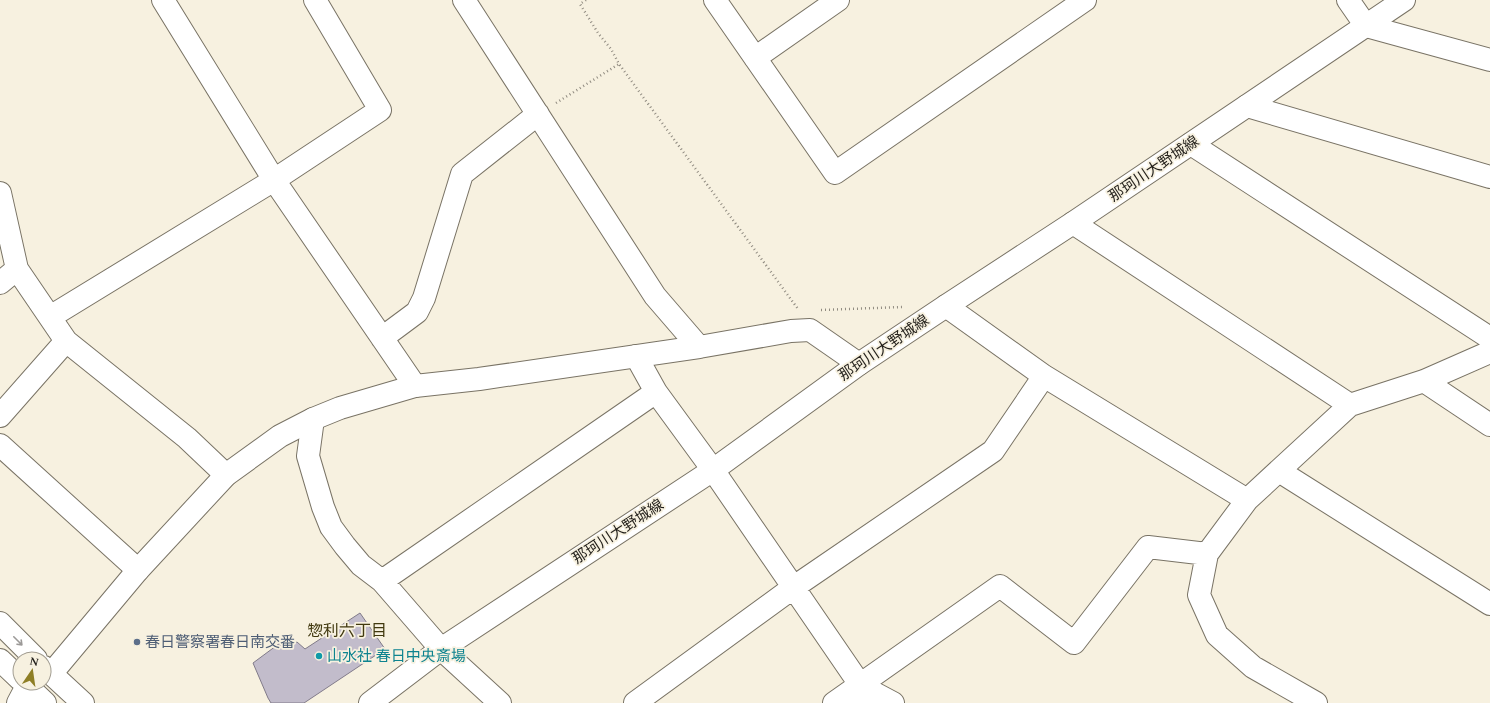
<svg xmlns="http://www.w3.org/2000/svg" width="1490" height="703" font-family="Spectral,'Noto Sans JP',serif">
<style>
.building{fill:#c2bccb;stroke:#817b89}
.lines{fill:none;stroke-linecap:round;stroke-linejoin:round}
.minor-casing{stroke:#797365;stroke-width:24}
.tertiary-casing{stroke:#797365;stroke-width:24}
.secondary-casing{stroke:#797365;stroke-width:24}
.path{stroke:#908b80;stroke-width:2.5;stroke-dasharray:1 3;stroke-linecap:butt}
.minor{stroke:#fff;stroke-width:22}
.tertiary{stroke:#fff;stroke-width:22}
.secondary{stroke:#fff;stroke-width:22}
.oneway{stroke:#9c9a98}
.service-dot{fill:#5c6f8a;stroke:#f7f1e0;stroke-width:1.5}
.culture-dot{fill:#0f9aa8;stroke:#f7f1e0;stroke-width:1.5}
.labels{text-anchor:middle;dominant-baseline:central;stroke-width:3.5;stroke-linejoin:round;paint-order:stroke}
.street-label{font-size:15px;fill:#221f1a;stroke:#f7f1e0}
.service-label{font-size:15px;fill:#4e5e75;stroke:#f7f1e0;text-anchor:start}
.culture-label{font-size:15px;fill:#0d838f;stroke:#f7f1e0;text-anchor:start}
.neighbourhood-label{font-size:16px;fill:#41390f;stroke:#f7f1e0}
</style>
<rect width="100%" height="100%" fill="#f7f1e0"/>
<path class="building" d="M 360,613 L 385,649 L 304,703 L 271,703 L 268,698 L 253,663 L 284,640 L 290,645 L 297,642 L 305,649 Z"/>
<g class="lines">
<defs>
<path id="minor" d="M 163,0 L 274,180 L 415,386
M 464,0 L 655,296 L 699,347
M 715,0 L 835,173 L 1085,0
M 1366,26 L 1490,60
M 755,58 L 838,0
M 1247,106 L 1490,177
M 1191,144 L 1490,338
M 0,193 L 17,269 L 66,341 L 187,438 L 226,475
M 1073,223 L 1350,405
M 0,283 L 17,269
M 946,306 L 1044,376 L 1247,500
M 50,317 L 274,180 L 380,110 L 315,0
M 382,338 L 417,312 L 424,298 L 462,174 L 538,114
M 636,356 L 656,392 L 713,470 L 861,686 L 863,703
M 1424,381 L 1490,425
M 0,416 L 66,341
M 313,419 L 308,456 L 323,507 L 331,527 L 345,546 L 361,565 L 382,581 L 441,649 L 500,703
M 0,445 L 138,570
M 1279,471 L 1490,604
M 382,581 L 656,392
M 861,686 L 893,703
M 18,703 L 27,686
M 635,703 L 794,587 L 993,451 L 1044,376
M 834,703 L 1000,586 L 1074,643 L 1148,547 L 1207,554
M 1316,703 L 1253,667 L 1217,635 L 1199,595 L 1207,554 L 1247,500 L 1350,405 L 1424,381 L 1490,352"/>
<path id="tertiary" d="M 1348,0 L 1366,26
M 51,674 L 138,570 L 226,475 L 280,436 L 313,419 L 340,408 L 415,386 L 479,379 L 699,347 L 791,331 L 810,330 L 859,364"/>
<path id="secondary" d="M 0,623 L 36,659
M 0,660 L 20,679
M 44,667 L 83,703
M 24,683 L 45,703
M 370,703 L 441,649 L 713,470 L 859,364 L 946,306 L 1073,223 L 1404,0"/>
</defs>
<use href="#minor" class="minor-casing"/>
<use href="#tertiary" class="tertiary-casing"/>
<use href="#secondary" class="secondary-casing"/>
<path class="path" d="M 586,0 L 580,4 L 598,33 L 611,49 L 619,64 L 798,309
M 556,103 L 619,64
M 821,310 L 902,307"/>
<use href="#minor" class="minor"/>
<use href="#tertiary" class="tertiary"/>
<use href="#secondary" class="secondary"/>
</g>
<defs><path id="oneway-shaft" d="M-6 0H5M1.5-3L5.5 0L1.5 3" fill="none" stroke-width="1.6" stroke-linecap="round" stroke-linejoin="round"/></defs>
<use class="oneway" href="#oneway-shaft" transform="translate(18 641) rotate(45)"/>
<circle class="service-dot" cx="137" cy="642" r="4"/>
<circle class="culture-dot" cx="319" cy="656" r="4"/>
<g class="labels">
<g class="street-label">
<text transform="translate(1154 169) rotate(-34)">那珂川大野城線</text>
<text transform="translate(884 348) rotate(-34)">那珂川大野城線</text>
<text transform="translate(618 532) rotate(-33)">那珂川大野城線</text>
</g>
<g class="service-label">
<text x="145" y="642">春日警察署春日南交番</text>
</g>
<g class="culture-label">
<text x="327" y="656">山水社 春日中央斎場</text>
</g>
<g class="neighbourhood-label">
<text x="347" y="631">惣利六丁目</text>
</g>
</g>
<g transform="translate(32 671) rotate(13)"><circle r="19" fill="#f7f1e0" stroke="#a29d91"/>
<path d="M0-3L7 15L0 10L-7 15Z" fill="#8e7e25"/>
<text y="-6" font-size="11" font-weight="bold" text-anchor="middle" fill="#221f1a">N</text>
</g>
</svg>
